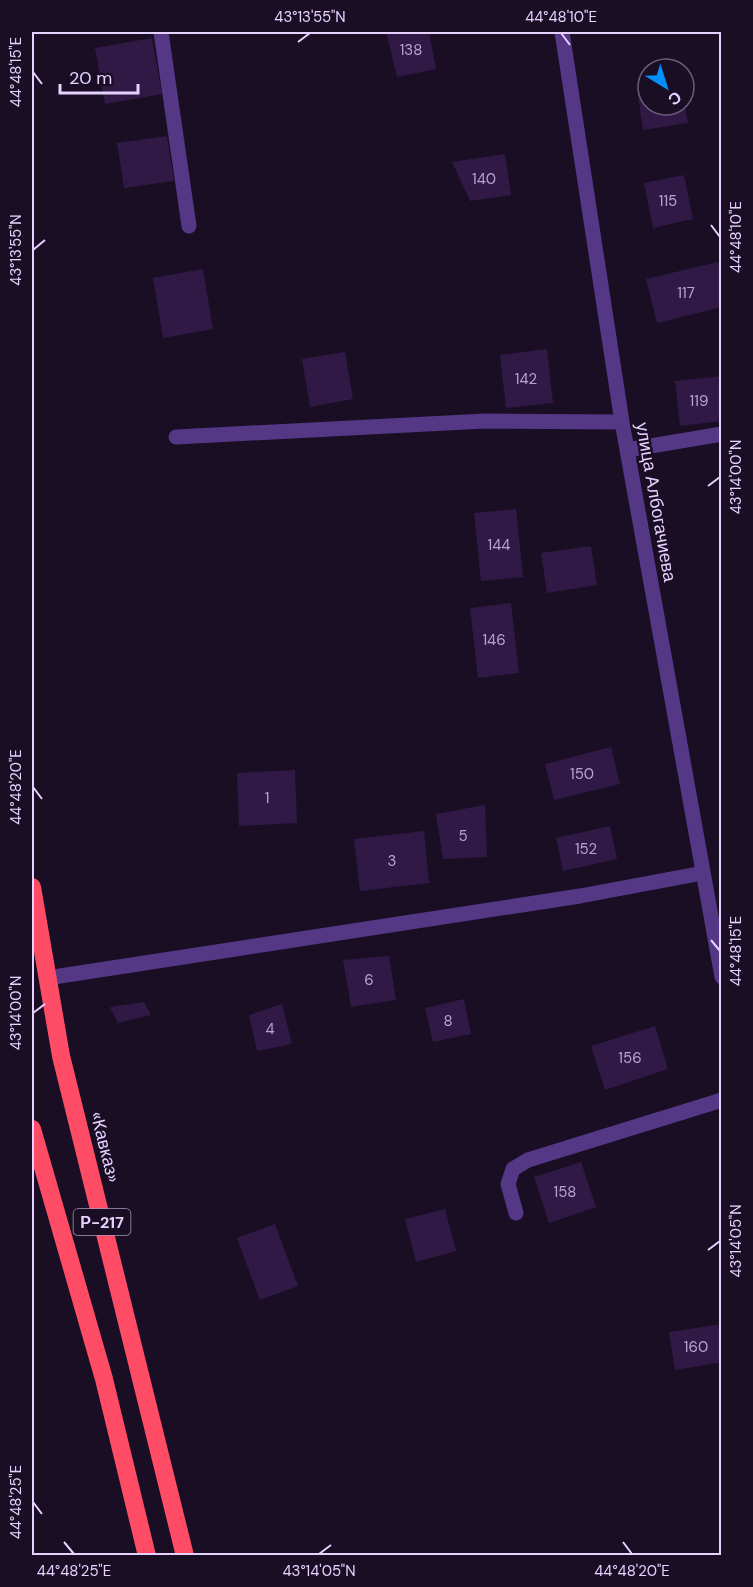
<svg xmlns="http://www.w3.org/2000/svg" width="753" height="1587" font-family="'DM Sans',sans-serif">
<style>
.building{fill:#311946}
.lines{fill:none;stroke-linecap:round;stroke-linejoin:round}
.minor{stroke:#543785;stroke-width:15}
.highway{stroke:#ff4c66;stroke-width:18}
.ticks{fill:none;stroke:#e6d1ff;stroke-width:2}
.labels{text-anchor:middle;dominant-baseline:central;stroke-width:5;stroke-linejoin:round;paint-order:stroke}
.number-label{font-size:15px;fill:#b9a3d1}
.shield{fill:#190e24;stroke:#a896bd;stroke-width:1.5}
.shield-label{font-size:16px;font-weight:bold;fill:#e6d1ff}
.street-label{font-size:18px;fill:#e6d1ff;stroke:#190e24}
.neatline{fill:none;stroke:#e6d1ff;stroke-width:2}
.ticks-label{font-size:15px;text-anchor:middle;fill:#e6d1ff}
</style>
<rect width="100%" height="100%" fill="#190e24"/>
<path class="building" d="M 386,32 L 429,32 L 436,69 L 397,77 Z
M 152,38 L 162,94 L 105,104 L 95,48 Z
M 648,86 L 648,105 L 685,105 L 688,123 L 643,130 L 637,88 Z
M 167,136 L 174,181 L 124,188 L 117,143 Z
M 505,154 L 511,195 L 470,201 L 452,162 Z
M 684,175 L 693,219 L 653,228 L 644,183 Z
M 722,261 L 722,307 L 657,323 L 646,279 Z
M 203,269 L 213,329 L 163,338 L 153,278 Z
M 547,349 L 553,403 L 506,408 L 500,355 Z
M 345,352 L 353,399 L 310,407 L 302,359 Z
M 722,376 L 722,421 L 680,426 L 675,381 Z
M 516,509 L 523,577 L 481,581 L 474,513 Z
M 591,546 L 597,585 L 547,593 L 541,553 Z
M 511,603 L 519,673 L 478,678 L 470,608 Z
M 611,747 L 620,784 L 554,800 L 545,764 Z
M 295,770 L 297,823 L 239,826 L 237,773 Z
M 485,805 L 487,857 L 443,859 L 436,814 Z
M 610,826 L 617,859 L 563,871 L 556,838 Z
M 424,831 L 429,883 L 360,891 L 354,839 Z
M 389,956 L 396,1000 L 351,1007 L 343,960 Z
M 464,999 L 471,1034 L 433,1042 L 425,1008 Z
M 144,1002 L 151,1015 L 118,1023 L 110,1007 Z
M 282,1004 L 292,1044 L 257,1051 L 249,1015 Z
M 655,1026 L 668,1069 L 605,1090 L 591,1046 Z
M 581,1162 L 596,1207 L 549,1223 L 534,1177 Z
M 445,1209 L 456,1251 L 416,1262 L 405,1219 Z
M 275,1224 L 298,1286 L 260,1300 L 237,1238 Z
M 722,1324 L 722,1362 L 675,1370 L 669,1332 Z"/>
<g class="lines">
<path class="minor" d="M 161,32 L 189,226
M 562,32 L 622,422 L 722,977
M 176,437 L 485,421 L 622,422
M 627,450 L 722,434
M 47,978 L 580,896 L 703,873
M 516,1213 L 508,1184 L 513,1169 L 528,1160 L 722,1100"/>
<path class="highway" d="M 32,887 L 61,1056 L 185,1556
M 32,1129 L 104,1379 L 147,1556"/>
</g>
<path class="ticks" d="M 561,33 L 570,45M 298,42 L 310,33M 33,72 L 42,84M 711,225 L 720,237M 33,250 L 45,240M 708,486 L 720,477M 33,787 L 42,799M 711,940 L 720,951M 33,1013 L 45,1004M 708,1250 L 720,1241M 33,1502 L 42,1514M 64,1542 L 74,1554M 623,1542 L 632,1554M 319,1554 L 331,1545"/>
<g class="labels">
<g class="number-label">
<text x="411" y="50">138</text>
<text x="484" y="179">140</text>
<text x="668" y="201">115</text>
<text x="686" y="293">117</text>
<text x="526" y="379">142</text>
<text x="699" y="401">119</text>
<text x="499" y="545">144</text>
<text x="494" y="640">146</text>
<text x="582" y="774">150</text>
<text x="267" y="798">1</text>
<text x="463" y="836">5</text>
<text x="586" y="849">152</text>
<text x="392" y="861">3</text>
<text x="369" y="980">6</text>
<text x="448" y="1021">8</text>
<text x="270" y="1029">4</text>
<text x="630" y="1058">156</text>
<text x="565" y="1192">158</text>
<text x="696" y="1347">160</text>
</g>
<rect class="shield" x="73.5" y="1209" width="57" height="26" rx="4.5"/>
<g class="shield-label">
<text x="102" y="1222">Р-217</text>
</g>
<g class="street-label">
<text transform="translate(656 502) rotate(80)">улица Албогачиева</text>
<text transform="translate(105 1147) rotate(76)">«Кавказ»</text>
</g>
</g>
<rect width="753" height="1587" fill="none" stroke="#190e24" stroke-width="66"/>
<g transform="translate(666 87) rotate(142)"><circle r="28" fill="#190e24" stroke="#6b5c7c" stroke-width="1.5"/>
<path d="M0-4.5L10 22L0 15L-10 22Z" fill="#008ffc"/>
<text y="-9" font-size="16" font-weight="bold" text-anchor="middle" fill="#e6d1ff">С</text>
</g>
<path d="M60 84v9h78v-9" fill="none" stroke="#e6d1ff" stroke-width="3"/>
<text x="69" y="84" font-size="18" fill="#e6d1ff" stroke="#190e24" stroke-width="4.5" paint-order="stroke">20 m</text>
<rect x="33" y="33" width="687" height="1521" class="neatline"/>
<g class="ticks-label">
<text x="310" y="22">43°13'55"N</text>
<text x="561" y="22">44°48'10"E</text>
<text transform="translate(16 72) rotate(-90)" y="5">44°48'15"E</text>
<text transform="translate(736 237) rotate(-90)" y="5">44°48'10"E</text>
<text transform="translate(16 250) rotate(-90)" y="5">43°13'55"N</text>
<text transform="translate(736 477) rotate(-90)" y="5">43°14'00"N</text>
<text transform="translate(16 787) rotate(-90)" y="5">44°48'20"E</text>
<text transform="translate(736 951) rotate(-90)" y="5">44°48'15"E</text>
<text transform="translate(16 1013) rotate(-90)" y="5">43°14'00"N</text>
<text transform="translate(736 1241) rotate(-90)" y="5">43°14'05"N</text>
<text transform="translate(16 1502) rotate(-90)" y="5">44°48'25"E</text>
<text x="74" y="1576">44°48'25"E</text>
<text x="319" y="1576">43°14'05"N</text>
<text x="632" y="1576">44°48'20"E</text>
</g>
</svg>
